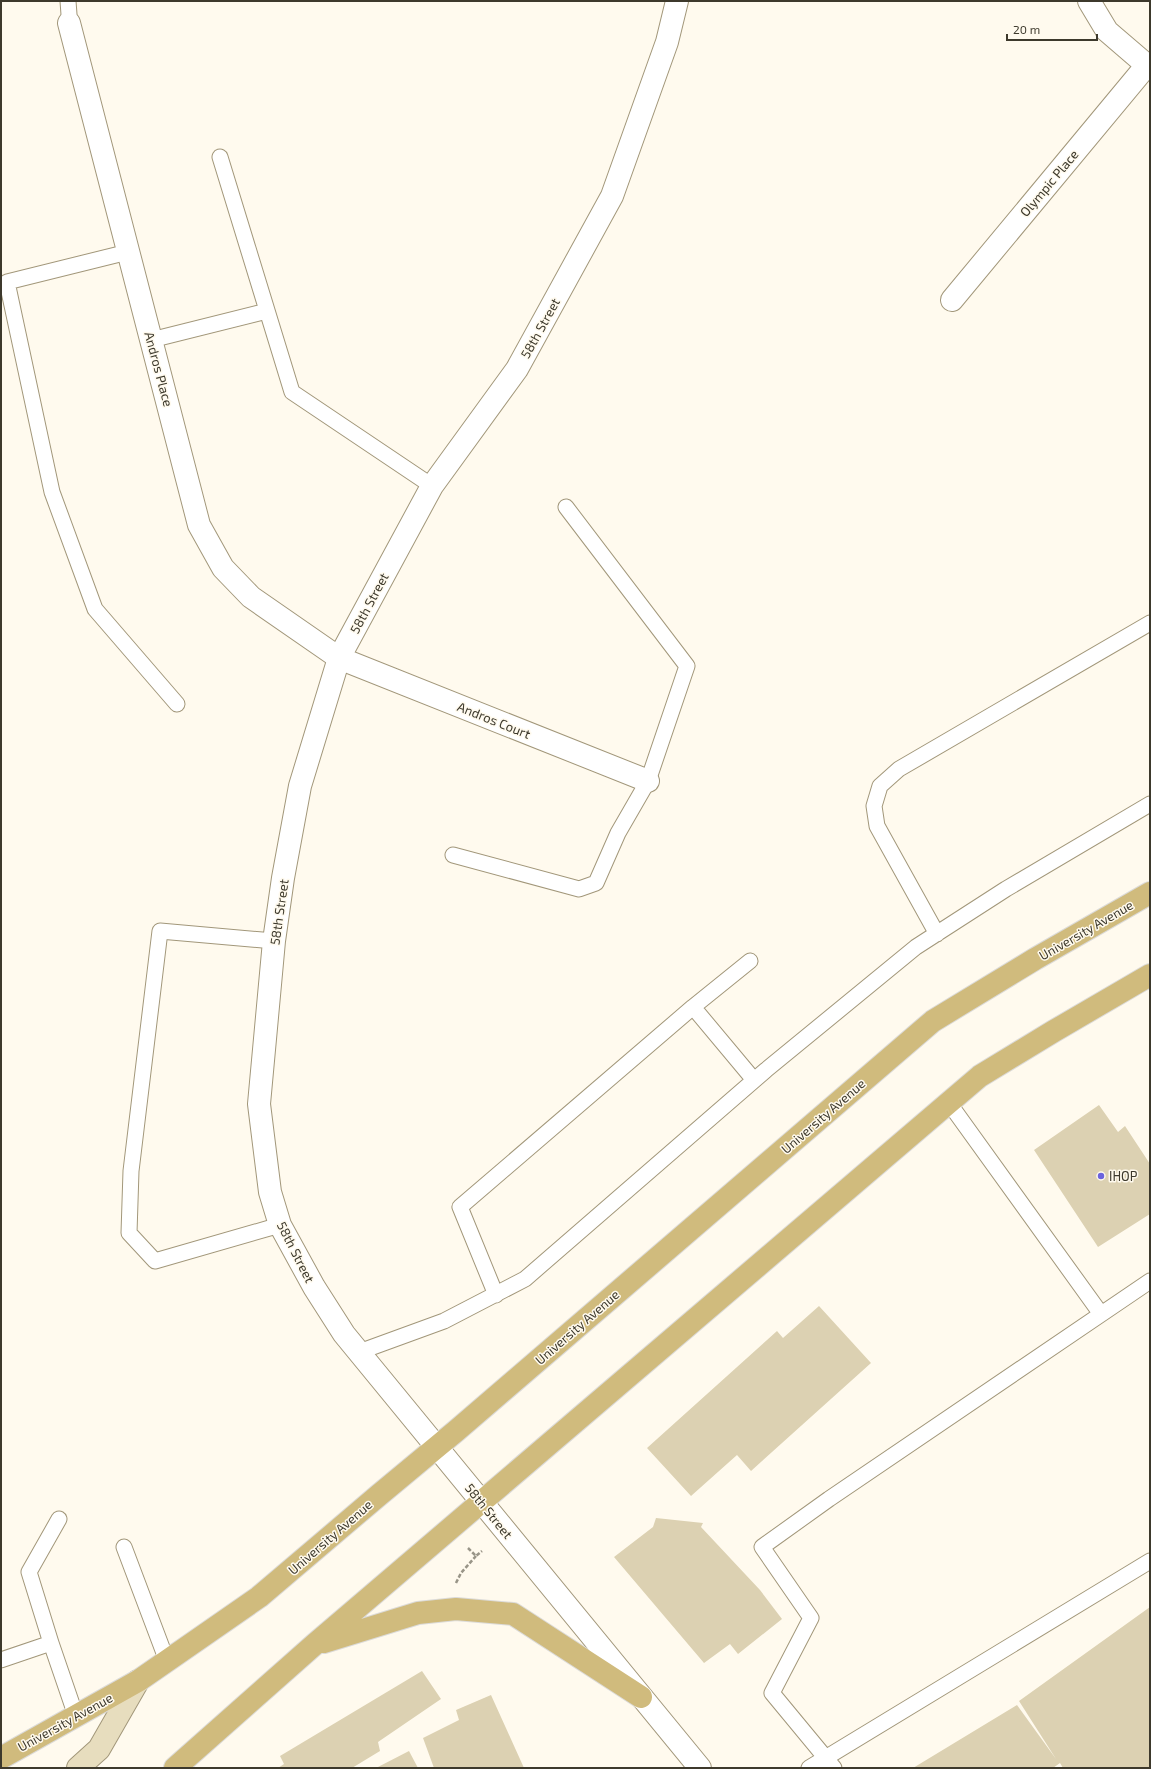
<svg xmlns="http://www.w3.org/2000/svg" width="1151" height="1769" font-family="'Exo 2',sans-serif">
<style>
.building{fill:#dcd1b2}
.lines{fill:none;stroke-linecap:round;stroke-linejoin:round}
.service-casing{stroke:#a2977a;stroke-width:17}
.minor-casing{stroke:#a2977a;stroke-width:24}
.tertiary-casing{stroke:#a2977a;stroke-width:24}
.secondary-casing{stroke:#a2977a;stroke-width:24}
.primary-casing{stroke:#dcdbd9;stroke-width:24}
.path{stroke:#999588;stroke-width:2.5;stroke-dasharray:4 2;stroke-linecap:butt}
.service{stroke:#fff;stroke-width:15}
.minor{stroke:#fff;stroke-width:22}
.tertiary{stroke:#fff;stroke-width:22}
.secondary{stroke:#e7ddbe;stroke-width:22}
.primary{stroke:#d0bb7d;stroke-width:22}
.poi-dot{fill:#6b63dd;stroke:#fffaee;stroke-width:1.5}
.labels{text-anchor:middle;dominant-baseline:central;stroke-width:3;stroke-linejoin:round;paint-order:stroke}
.street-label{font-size:13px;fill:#3d392c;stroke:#fffaee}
.poi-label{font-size:13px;fill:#3d392c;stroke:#fffaee;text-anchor:start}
</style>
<rect width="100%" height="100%" fill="#fffaee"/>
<path class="building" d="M 1099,1105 L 1118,1132 L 1125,1126 L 1150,1164 L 1150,1214 L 1098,1247 L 1034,1150 Z
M 819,1306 L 871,1363 L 751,1471 L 737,1455 L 691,1496 L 647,1448 L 777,1331 L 783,1338 Z
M 656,1518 L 703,1523 L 701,1527 L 760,1590 L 782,1619 L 738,1654 L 730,1644 L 704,1663 L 614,1557 L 653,1527 Z
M 1150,1607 L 1150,1768 L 1063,1768 L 1060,1763 L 1053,1768 L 913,1768 L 1017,1705 L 1056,1759 L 1019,1701 Z
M 422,1671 L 441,1699 L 378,1742 L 380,1751 L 352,1768 L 278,1768 L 284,1764 L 280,1756 Z
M 491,1695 L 524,1768 L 434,1768 L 423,1738 L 459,1720 L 456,1710 Z
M 409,1751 L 418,1768 L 376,1768 Z"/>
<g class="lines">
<defs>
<path id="service" d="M 68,1 L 70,28
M 220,157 L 292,392 L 432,486
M 128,252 L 7,282 L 52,492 L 95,609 L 177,704
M 151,340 L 267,311
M 453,855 L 579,889 L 596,883 L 618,833 L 648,781 L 687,666 L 566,507
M 937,934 L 877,826 L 874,806 L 880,786 L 899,769 L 1150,623
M 274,941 L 160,931 L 131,1171 L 129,1233 L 155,1261 L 280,1225
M 693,1007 L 754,1080
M 949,1103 L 1101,1314
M 496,1295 L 460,1207 L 693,1007 L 750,961
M 359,1352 L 444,1321 L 525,1279 L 766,1070 L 916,947 L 1006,889 L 1150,804
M 124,1547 L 167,1661
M 51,1643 L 76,1716
M 1,1660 L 51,1643 L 29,1572 L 59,1519
M 809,1768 L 1150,1561
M 834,1768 L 772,1693 L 811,1618 L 762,1547 L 829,1499 L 1150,1281"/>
<path id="minor" d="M 1089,1 L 1107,31 L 1150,68
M 69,23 L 199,525 L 223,568 L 251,597 L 339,658 L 648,781
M 952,300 L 1147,65"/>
<path id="tertiary" d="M 677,1 L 667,42 L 612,196 L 517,369 L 432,486 L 339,658 L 300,786 L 283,878 L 274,941 L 259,1104 L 270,1192 L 280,1225 L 314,1287 L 344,1334 L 700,1768"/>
<path id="secondary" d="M 78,1768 L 99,1749 L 138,1681"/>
<path id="primary" d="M 324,1642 L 418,1613 L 456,1609 L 513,1614 L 641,1697
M 1,1758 L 138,1681 L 259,1597 L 379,1495 L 456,1431 L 933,1021 L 1035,959 L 1150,893
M 175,1768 L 315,1644 L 980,1076 L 1054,1031 L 1150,975"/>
</defs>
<use href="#service" class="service-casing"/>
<use href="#minor" class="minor-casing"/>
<use href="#tertiary" class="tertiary-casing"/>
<use href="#secondary" class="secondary-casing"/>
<use href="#primary" class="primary-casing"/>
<path class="path" d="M 468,1548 L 476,1556 L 482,1551
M 456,1583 L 461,1573 L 476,1556"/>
<use href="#service" class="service"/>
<use href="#minor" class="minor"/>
<use href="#tertiary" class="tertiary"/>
<use href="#secondary" class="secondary"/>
<use href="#primary" class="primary"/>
</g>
<circle class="poi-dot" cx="1101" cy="1176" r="4"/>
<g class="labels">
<g class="street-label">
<text transform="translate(1049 183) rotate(-50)">Olympic Place</text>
<text transform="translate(540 328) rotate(-61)">58th Street</text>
<text transform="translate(159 369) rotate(75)">Andros Place</text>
<text transform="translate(369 603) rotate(-62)">58th Street</text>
<text transform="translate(494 720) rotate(22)">Andros Court</text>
<text transform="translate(279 912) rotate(-82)">58th Street</text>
<text transform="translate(1086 930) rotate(-30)">University Avenue</text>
<text transform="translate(823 1116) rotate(-41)">University Avenue</text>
<text transform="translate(296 1252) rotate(63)">58th Street</text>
<text transform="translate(577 1327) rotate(-41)">University Avenue</text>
<text transform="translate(489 1511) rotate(51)">58th Street</text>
<text transform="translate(330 1537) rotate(-41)">University Avenue</text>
<text transform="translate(65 1722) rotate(-29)">University Avenue</text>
</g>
<g class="poi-label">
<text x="1109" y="1176">IHOP</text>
</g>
</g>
<rect width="1151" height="1769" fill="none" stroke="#3d392c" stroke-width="4"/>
<path d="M1007 34v6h90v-6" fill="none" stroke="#3d392c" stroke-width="2"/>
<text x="1013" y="34" font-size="12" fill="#3d392c" stroke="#fffaee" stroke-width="3" paint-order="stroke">20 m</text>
</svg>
